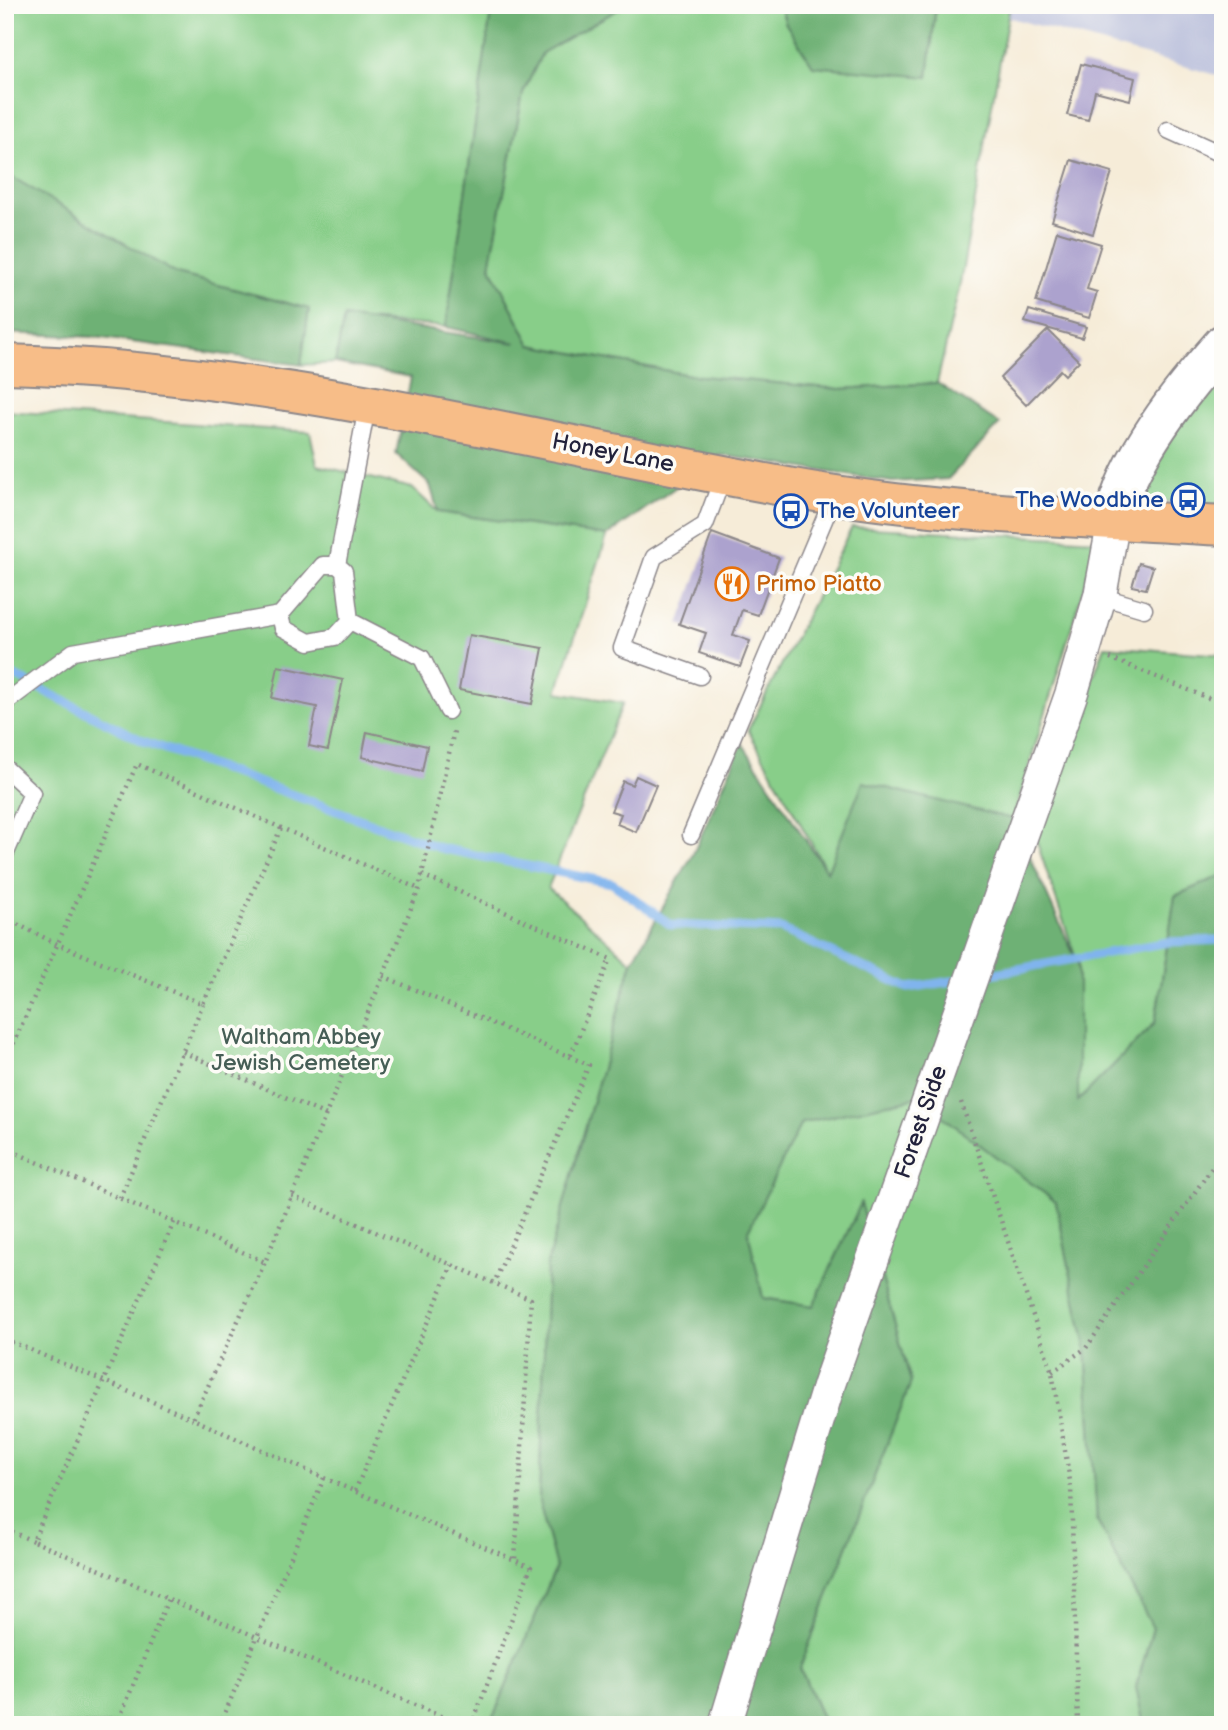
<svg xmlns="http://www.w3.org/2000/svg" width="1228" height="1730" font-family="'Balsamiq Sans',sans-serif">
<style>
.industrial{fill:#bec3dd}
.green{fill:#88ce89;stroke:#557862;stroke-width:2}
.forest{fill:#6eb175;stroke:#486a58;stroke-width:2}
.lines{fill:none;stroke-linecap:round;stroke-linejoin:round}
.stream{stroke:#80b4ed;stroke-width:9}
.building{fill:#aca2ce}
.service-casing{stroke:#8c878a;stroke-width:19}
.minor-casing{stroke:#8c878a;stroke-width:35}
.tertiary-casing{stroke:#8c878a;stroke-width:42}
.primary-casing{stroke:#8c878a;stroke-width:42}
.path{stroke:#8c878a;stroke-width:4.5;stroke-dasharray:2 5;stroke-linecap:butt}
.service{stroke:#fff;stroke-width:16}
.minor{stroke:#fff;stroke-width:32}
.tertiary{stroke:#fff;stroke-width:38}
.primary{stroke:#f7bd88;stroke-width:38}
.labels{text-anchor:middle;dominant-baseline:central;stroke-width:7;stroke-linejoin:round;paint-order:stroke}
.street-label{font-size:23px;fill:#22223b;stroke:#fdfcf7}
.transit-label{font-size:23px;fill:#164399;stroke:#fdfcf7;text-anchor:end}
.food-label{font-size:23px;fill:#c56008;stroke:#fdfcf7;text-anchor:start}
.park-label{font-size:23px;fill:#465e56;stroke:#fdfcf7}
</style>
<rect width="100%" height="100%" fill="#fdfcf7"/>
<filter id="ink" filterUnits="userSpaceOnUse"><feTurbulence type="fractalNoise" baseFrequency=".0143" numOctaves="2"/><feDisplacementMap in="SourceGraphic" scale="14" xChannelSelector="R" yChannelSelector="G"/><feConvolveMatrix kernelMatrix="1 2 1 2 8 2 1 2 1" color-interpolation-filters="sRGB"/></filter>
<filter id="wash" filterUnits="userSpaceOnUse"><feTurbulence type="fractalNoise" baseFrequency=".00686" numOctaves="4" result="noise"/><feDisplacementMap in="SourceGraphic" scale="28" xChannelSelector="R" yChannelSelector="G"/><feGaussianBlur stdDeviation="1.57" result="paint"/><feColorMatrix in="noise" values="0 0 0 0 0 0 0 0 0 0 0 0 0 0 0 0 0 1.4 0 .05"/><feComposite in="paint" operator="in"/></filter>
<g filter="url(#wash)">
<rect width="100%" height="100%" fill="#f6ecd8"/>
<path class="industrial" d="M 1011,5 L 1223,5 L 1223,77 L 1007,17 Z"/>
<path class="green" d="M 5,5 L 492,5 L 446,327 L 344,318 L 335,363 L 301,365 L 309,309 L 177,274 L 5,173 Z
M 780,5 L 786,24 L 928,77 L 936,5 L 1010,5 L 960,284 L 937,383 L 840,389 L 690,375 L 531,345 L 490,266 L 523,93 L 542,53 L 624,6 Z
M 1218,376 L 1223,384 L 1223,506 L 1148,500 L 1143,491 L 1173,429 Z
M 5,411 L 310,432 L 317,465 L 412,488 L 438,512 L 607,536 L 557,692 L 623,703 L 548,888 L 632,962 L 547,1264 L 539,1501 L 556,1567 L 490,1725 L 5,1725 Z
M 852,527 L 1098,540 L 1013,819 L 828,873 L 748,730 Z
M 1105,646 L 1223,655 L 1223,875 L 1175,896 L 1155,1023 L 1078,1102 L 1078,964 L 1034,834 Z
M 917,1097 L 1056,1202 L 1086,1348 L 1097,1520 L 1153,1628 L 1136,1687 L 1144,1725 L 825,1725 L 800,1668 L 911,1382 L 861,1204 L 813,1306 L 763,1298 L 747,1231 L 801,1123 Z"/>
<path class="forest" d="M 492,5 L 633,5 L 624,6 L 542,53 L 523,93 L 490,266 L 531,345 L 690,375 L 840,389 L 937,383 L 1000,424 L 948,479 L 892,482 L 721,455 L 607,536 L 438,512 L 430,485 L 396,454 L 411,377 L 335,363 L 344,317 L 516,343 L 446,327 Z
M 780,5 L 936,5 L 928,77 L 813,66 L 786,24 Z
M 5,173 L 177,274 L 309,309 L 301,365 L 95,337 L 5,333 Z
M 742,743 L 827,872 L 863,782 L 1013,819 L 1078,964 L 1078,1101 L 1155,1023 L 1175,896 L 1223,875 L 1223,1725 L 1144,1725 L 1136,1687 L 1153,1628 L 1097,1520 L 1086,1348 L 1056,1202 L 917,1097 L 801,1123 L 748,1231 L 763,1298 L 813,1306 L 861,1203 L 911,1382 L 800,1668 L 825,1725 L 490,1725 L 556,1567 L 539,1501 L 547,1264 L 632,962 L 693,854 Z"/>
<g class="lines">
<path class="stream" d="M 5,671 L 143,741 L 440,848 L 612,883 L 671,925 L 781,929 L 908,988 L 965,979
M 979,976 L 1168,942 L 1223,940"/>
</g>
<g id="blocks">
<path class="building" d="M 1081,64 L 1135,78 L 1130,100 L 1095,91 L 1088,120 L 1067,115 Z
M 1071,160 L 1112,172 L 1093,234 L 1052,221 Z
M 1057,231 L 1101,244 L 1087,289 L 1097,292 L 1089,318 L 1036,302 Z
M 1029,310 L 1086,327 L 1082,338 L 1025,322 Z
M 1048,330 L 1079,361 L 1065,375 L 1060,370 L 1026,405 L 1000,378 Z
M 712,533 L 779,558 L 758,615 L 742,610 L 733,635 L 750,641 L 740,667 L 699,653 L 706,633 L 679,624 Z
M 1139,563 L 1153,567 L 1146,589 L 1132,586 Z
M 469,635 L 543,648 L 532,704 L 459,690 Z
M 278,666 L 343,680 L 328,750 L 309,746 L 317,707 L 272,698 Z
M 367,732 L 427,746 L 422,771 L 362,757 Z
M 636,776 L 656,785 L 636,832 L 617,824 L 621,814 L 611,811 L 623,781 L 632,785 Z"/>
</g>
</g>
<g filter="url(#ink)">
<use href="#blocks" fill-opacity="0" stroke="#8c878a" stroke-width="2"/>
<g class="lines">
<defs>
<path id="service" d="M 1168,130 L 1223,155
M 323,565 L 337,565 L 344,571 L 350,621 L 335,637 L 309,642 L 283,628 L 280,615 Z
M 337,565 L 367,407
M 1100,596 L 1144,609
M 350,621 L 422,658 L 448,711
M 700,676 L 622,648 L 654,557 L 705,525 L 724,474
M 5,703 L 73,652 L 280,615
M 5,768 L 32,793 L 5,855
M 691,835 L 835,494"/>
<path id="minor" d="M 725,1725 L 829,1384 L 1072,692 L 1100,596 L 1114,519"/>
<path id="tertiary" d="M 1114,519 C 1127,458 1182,390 1223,344"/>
<path id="primary" d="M 5,364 C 277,370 543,445 810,491 C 946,514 1085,518 1223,526"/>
</defs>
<use href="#service" class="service-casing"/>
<use href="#minor" class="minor-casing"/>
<use href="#tertiary" class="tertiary-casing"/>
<use href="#primary" class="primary-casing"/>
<path class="path" d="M 1110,658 L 1223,704
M 422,875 L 610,959 L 570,1057
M 5,918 L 57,944 L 203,1004 L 281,828
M 383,976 L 589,1065 L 494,1283
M 183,1052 L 326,1115
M 5,1063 L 137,764 L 419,889
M 961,1102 L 1052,1372 L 1071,1487 L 1078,1725
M 5,1148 L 265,1262 L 419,889 L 454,731
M 292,1196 L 531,1299 L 515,1560
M 120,1198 L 203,1004
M 174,1222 L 33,1541 L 257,1637 L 324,1478 L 193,1419 L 265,1262
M 5,1339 L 193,1419
M 1052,1372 L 1086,1348 L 1223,1152
M 324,1478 L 531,1567 L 472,1725
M 355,1491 L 452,1265
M 5,1529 L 33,1541
M 5,1718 L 21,1725
M 117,1725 L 168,1599
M 220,1725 L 257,1637 L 461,1725"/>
<use href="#service" class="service"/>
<use href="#minor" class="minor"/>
<use href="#tertiary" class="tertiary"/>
<use href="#primary" class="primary"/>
</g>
</g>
<defs>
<symbol id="bus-ring" viewBox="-11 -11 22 22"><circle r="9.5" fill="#fdfcf7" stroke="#1a4fb4" stroke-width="1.5"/><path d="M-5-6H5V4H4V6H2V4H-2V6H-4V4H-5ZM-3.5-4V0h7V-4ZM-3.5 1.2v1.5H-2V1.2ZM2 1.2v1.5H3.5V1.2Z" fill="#1a4fb4"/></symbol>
<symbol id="restaurant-ring" viewBox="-11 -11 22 22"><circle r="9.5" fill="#fdfcf7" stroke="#e8710a" stroke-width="1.5"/><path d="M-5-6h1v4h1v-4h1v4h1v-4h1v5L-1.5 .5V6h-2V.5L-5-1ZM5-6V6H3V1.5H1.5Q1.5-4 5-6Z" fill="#e8710a"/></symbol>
</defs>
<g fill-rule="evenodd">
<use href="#bus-ring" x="1169" y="481" width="38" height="38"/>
<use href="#bus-ring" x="772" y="492" width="38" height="38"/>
<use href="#restaurant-ring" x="713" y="565" width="38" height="38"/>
</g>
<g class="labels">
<g class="street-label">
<text transform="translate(613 453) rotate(11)">Honey Lane</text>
<text transform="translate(921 1122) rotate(-71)">Forest Side</text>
</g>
<g class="transit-label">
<text x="1164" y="500">The Woodbine</text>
<text x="816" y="511" text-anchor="start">The Volunteer</text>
</g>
<g class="food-label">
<text x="756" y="584">Primo Piatto</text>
</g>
<g class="park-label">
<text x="301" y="1037">Waltham Abbey<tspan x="301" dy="26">Jewish Cemetery</tspan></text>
</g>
</g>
<rect width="1228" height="1730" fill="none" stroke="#fdfcf7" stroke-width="28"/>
</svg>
